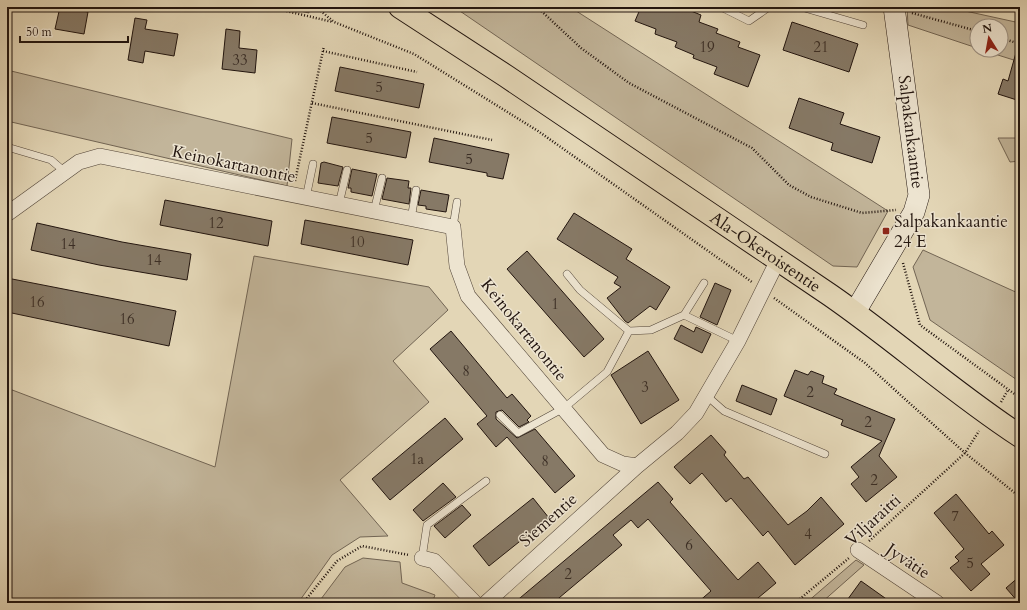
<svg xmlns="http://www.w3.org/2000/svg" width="1027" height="610" font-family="Cardo,serif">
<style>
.green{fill:#c2b59a;stroke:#726554}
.building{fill:#867966;stroke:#22150f}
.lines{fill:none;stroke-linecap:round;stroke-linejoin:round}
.lane-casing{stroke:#524539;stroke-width:8}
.street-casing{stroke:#524539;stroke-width:16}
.secondary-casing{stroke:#22150f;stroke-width:22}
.primary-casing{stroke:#22150f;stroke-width:24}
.path{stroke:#22150f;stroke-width:2.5;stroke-dasharray:1 2;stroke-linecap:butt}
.lane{stroke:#ede4d0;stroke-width:7}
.street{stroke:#ede4d0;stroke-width:15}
.secondary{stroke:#ede4d0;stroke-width:21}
.primary{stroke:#e3d6b6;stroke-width:22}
.poi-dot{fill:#8f2418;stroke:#ede4d0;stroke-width:1.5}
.labels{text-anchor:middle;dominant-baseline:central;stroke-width:3;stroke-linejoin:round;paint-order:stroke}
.number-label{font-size:15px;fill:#3b2e25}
.street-label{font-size:17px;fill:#22150f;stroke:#ede4d0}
.poi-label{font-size:17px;fill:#22150f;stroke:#ede4d0;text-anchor:start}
</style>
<rect width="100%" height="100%" fill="#e3d6b6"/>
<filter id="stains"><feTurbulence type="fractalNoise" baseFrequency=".005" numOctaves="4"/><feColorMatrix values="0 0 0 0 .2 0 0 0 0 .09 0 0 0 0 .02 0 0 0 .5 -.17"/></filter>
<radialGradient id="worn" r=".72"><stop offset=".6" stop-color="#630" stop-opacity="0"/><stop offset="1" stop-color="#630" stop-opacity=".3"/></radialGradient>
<path class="green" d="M 283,7 L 308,7 L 309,13 Z
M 454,7 L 570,7 L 888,211 L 857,267 L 833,266 Z
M 907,7 L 947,7 L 1020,23 L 1020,62 L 982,50 L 1001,50 L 1001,26 L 977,26 L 977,48 L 908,25 Z
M 7,70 L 292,139 L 287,186 L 7,121 Z
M 998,138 L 1020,138 L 1020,161 L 1010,162 Z
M 923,250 L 1020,294 L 1020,382 L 930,320 L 913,267 Z
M 254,256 L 429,287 L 448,310 L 393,361 L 429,402 L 340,480 L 388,536 L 360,537 L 332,555 L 298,603 L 7,603 L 7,388 L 215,467 Z
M 363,558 L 400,562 L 402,583 L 435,595 L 432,603 L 318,603 L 345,567 Z
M 856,560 L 864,565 L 821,603 L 806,603 Z"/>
<path class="building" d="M 60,7 L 88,12 L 84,34 L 55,29 Z
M 641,7 L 681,7 L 701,15 L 699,22 L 718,29 L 716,33 L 740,42 L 738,47 L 760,55 L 748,87 L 714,74 L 717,67 L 693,58 L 694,55 L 675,47 L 677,42 L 655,34 L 656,29 L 635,21 Z
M 135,18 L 147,20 L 145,29 L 178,34 L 174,56 L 145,51 L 143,63 L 128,60 Z
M 792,22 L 858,44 L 849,72 L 783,50 Z
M 226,29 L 240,31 L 239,48 L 257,50 L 255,73 L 222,69 Z
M 1017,49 L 1020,50 L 1020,101 L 998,94 L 1003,79 L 1008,81 Z
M 340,67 L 424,84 L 419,108 L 335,91 Z
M 799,98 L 844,113 L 840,124 L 880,137 L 872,163 L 831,150 L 833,143 L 789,128 Z
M 332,117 L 411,132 L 406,158 L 327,143 Z
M 434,138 L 509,154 L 503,179 L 487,176 L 487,173 L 429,162 Z
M 324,162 L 343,167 L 338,186 L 318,183 L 321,163 Z
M 352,169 L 377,174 L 372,196 L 351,192 L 351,188 L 348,188 Z
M 387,178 L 409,181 L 408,188 L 411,188 L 409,204 L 382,199 Z
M 421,190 L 449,195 L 446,212 L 426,209 L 426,206 L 418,205 Z
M 165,200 L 272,221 L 268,246 L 160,225 Z
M 574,213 L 632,249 L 626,259 L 670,287 L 656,310 L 650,306 L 628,323 L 625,321 L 607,298 L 621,287 L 614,283 L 618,277 L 557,239 Z
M 305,220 L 413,240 L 408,265 L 301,244 Z
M 37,223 L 122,242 L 191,254 L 187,280 L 99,265 L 31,250 Z
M 527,251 L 604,339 L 584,357 L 507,269 Z
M 7,278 L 176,311 L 169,346 L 7,312 Z
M 715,283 L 731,290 L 717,325 L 700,317 Z
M 681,325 L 694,332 L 696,327 L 711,334 L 702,353 L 674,339 Z
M 451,331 L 507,398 L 512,394 L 531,416 L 527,420 L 529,422 L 519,427 L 502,410 L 496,412 L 496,419 L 517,438 L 535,429 L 575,476 L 555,493 L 507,437 L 496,447 L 477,424 L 487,416 L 430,349 Z
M 648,351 L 679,400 L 641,424 L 611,375 Z
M 795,370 L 808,375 L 811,371 L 824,376 L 822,383 L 837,389 L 834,394 L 895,419 L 879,456 L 897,477 L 866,502 L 851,484 L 859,477 L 851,467 L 882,441 L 841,425 L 843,420 L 784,396 Z
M 742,385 L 777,399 L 771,415 L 736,401 Z
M 445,418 L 463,439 L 390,500 L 372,479 Z
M 711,435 L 726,452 L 724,455 L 744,479 L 748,477 L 788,525 L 807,511 L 821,497 L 844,524 L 795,565 L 768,531 L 763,536 L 731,498 L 726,502 L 702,473 L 690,484 L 674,467 Z
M 658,482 L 673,499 L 670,502 L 738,580 L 758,562 L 776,583 L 752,603 L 697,603 L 711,591 L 648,519 L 638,528 L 631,520 L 613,535 L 622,545 L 553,603 L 514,603 Z
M 443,483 L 456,497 L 423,521 L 413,510 Z
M 956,494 L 989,534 L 992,531 L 1004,545 L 981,564 L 990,574 L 971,591 L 950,568 L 959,561 L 955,557 L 964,549 L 934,513 Z
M 533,498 L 549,518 L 489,566 L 473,546 Z
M 462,505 L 471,515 L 445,538 L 434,526 Z
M 1020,576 L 1020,603 L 1019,603 L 1006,588 Z
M 861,581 L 892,603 L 845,603 Z"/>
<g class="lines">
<defs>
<path id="lane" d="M 721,7 L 749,21 L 769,7
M 801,7 L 863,25
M 992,8 L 992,7
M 7,147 L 51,160 L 65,172
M 306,198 L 313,164
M 339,204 L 347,170
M 374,211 L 382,178
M 411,219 L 416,190
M 453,227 L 457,202
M 567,274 L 580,290 L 629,331 L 651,330 L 684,315 L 738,341
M 684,315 L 704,283
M 707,396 L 724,411 L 825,454
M 500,415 L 518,433 L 564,408 L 607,372 L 629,331
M 422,558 L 427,525 L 486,481"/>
<path id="street" d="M 7,214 L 79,162 L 100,156 L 453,227 L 457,266 L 468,296 L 603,455 L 623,464 L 637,466 L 677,433 L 696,413 L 738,341 L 778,260
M 858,550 L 937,603
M 422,558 L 434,561 L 475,603
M 486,603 L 637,466"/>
<path id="secondary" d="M 855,312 L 914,212 L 919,195 L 894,7"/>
<g id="primary">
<path id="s1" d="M 400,7 L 506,76 L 830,295 C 895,340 954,393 1020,436"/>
</g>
</defs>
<use href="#lane" class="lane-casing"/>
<use href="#street" class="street-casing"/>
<use href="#secondary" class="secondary-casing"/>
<use href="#primary" class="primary-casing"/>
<path class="path" d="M 269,7 L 333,22
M 316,7 L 334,22 L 414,54 L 538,131 L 752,282
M 537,7 L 581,48 L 629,83 L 752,148 L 789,185 L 811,197 L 862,213 L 896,210
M 912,13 L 977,31
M 1001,38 L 1020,44
M 323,51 L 417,72
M 312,103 L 492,140
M 295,181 L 324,46
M 903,263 L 920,325 L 1020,398
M 774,298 L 865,363 L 965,453 L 1020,497
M 1001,402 L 1008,390
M 869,541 L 965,453 L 979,431
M 303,603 L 337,561 L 362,546 L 409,555
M 795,603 L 849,558"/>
<use href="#lane" class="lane"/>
<use href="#street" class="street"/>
<use href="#secondary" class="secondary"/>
<use href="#primary" class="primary"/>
</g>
<rect class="poi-dot" x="882" y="227" width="8" height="8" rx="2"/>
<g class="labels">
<g class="number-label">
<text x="707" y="47">19</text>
<text x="821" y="47">21</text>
<text x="240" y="60">33</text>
<text x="379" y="87">5</text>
<text x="369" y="138">5</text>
<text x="469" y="159">5</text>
<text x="216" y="223">12</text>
<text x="357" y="242">10</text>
<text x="68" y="244">14</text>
<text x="154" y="260">14</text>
<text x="37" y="302">16</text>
<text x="555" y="304">1</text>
<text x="127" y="319">16</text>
<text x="466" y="371">8</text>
<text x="645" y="387">3</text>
<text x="810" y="392">2</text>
<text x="868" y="422">2</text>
<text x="417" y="459">1a</text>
<text x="545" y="461">8</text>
<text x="874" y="480">2</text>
<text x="955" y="516">7</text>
<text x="808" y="534">4</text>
<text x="689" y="545">6</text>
<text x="970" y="563">5</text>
<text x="568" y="574">2</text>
</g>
<g class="street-label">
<text transform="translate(911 132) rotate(83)">Salpakankaantie</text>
<text transform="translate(234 164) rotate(12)">Keinokartanontie</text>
<text stroke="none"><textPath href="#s1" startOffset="440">Ala-Okeroistentie</textPath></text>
<text transform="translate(524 330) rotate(51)">Keinokartanontie</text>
<text transform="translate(548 520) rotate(-42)">Siementie</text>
<text transform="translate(873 520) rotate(-42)">Viljaraitti</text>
<text transform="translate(908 561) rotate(34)">Jyvätie</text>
</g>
<g class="poi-label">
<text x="894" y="221">Salpakankaantie<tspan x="894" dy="20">24 E</tspan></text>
</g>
</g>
<rect width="1027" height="610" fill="none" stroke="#e3d6b6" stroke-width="24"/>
<rect x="8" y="8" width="1011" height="594" fill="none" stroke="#22150f" stroke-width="2"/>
<rect x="12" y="12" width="1003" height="586" fill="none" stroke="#22150f"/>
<g transform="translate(989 38) rotate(349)"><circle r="19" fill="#ede4d0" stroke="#9c9183"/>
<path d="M0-3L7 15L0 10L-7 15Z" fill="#8f2418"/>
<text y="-6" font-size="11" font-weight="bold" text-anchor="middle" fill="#22150f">N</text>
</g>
<path d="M20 36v6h108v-6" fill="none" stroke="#22150f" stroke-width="2"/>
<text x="26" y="36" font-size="12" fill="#22150f" stroke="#ede4d0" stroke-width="3" paint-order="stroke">50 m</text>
<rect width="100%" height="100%" filter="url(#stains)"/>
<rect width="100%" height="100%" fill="url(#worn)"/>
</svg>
